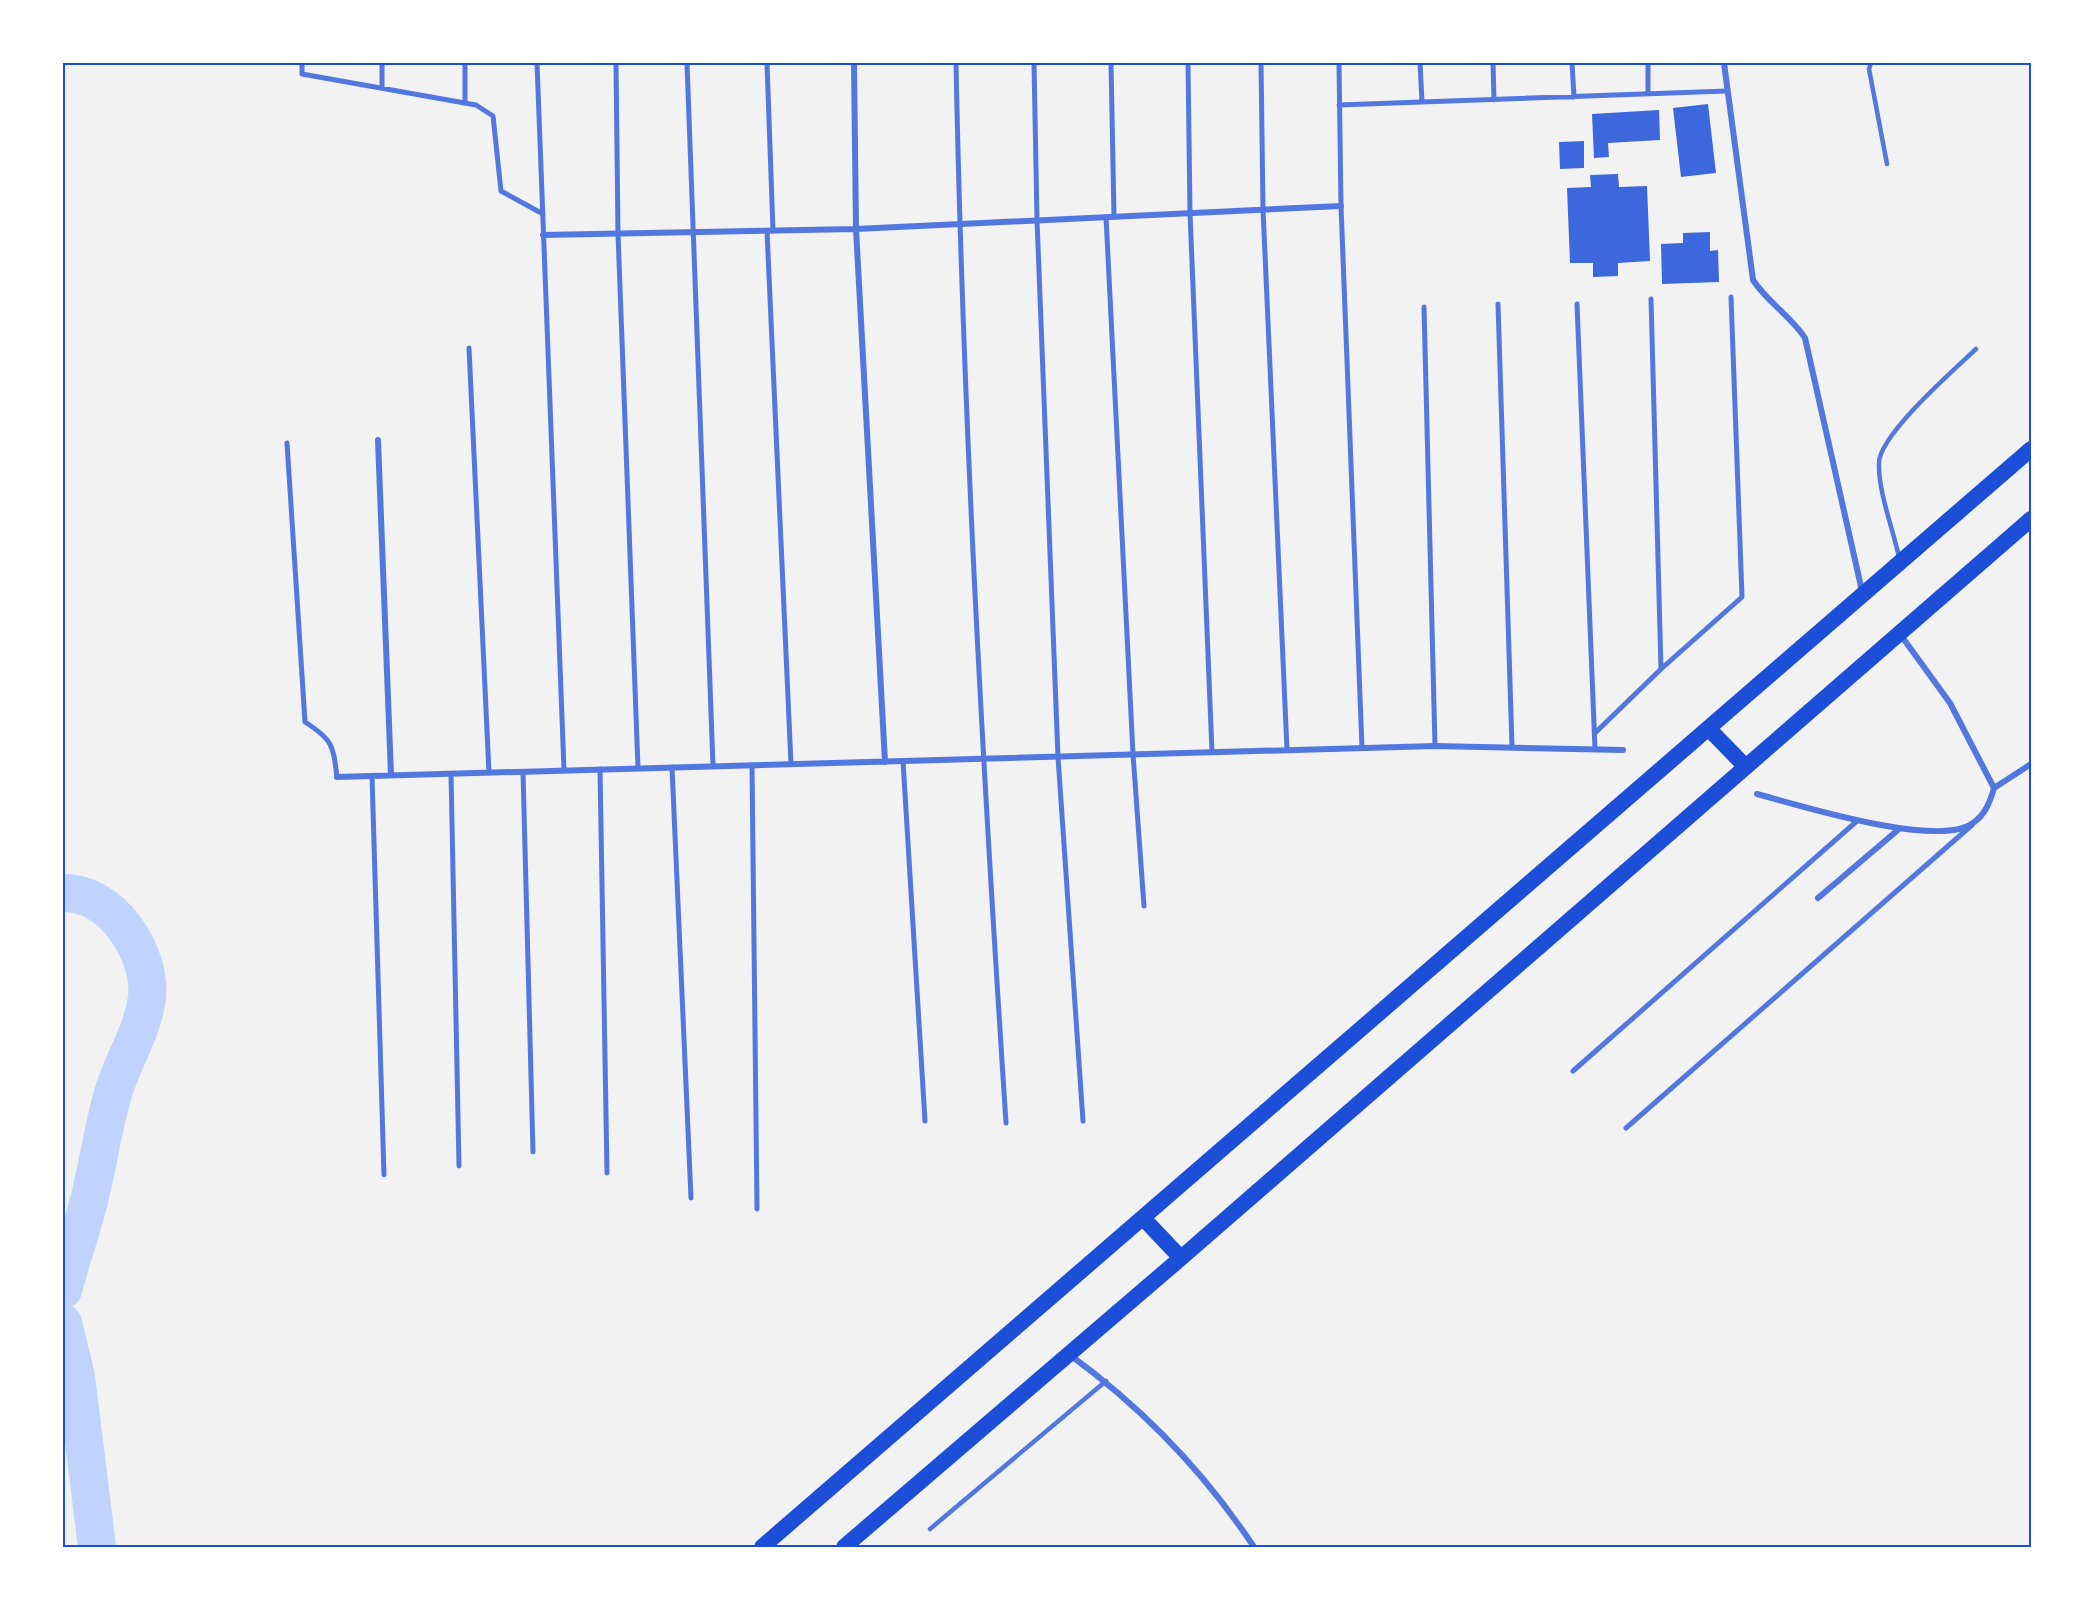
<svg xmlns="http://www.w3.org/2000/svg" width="2094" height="1610" font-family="'Playfair Display',serif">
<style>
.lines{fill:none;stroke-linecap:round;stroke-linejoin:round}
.river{stroke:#bfd3fe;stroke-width:38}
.building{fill:#3d67dc}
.service{stroke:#5277de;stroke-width:4.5}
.pedestrian{stroke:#5277de;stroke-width:5}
.minor{stroke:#5277de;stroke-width:6}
.trunk{stroke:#1d4ed8;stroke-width:16}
.neatline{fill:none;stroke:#1d4ed8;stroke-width:2}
</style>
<rect width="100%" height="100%" fill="#f2f2f2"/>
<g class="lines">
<path class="river" d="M 63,893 C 111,891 152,953 147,998 C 142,1034 121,1063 112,1097 C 102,1133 97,1171 87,1208 C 80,1235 70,1263 63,1290
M 63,1323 L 76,1377 L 97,1547"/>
</g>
<path class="building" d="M 1708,104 L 1716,173 L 1681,177 L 1673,108 Z
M 1659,110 L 1660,140 L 1608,143 L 1609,157 L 1594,158 L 1592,114 Z
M 1584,141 L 1584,168 L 1560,169 L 1559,142 Z
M 1618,174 L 1619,187 L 1647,186 L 1650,261 L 1618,263 L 1618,276 L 1593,277 L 1593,263 L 1570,263 L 1567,188 L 1591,187 L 1590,175 Z
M 1710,232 L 1710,251 L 1718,250 L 1719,282 L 1662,284 L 1661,244 L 1683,243 L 1683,233 Z"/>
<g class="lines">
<path class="service" d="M 1871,63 L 1869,69 L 1887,164
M 1899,557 C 1893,529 1878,491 1879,463 C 1879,435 1955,369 1976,349
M 930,1529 L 1106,1381"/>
<path class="pedestrian" d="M 302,63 L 302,74 L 476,105 L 493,116 L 501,191 L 543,214
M 465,63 L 465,102
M 537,63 L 564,770
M 616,63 L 618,234 L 638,768
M 687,63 L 713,766
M 767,63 L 773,231
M 956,63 C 963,417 983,770 1006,1123
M 1034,63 L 1037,220 L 1058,757 L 1083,1121
M 1111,63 L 1114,216
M 1188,63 L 1190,213 L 1212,752
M 1261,63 L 1263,209 L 1287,750
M 1339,63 L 1341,206 L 1362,748
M 1420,63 L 1422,102
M 1493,63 L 1494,100
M 1572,63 L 1574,97
M 1648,63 L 1648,94
M 382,88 L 382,63
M 1339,105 L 1727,91
M 1106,217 L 1133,754 L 1144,906
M 767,231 L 791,764
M 1498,304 L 1512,746
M 1577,304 L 1595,749
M 1424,307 L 1435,746
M 469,348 L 489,773
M 287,443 L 305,722 C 333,740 333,745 337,777
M 1661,669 L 1742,597 L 1731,297
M 1595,733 L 1661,669 L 1651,299
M 903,761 L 925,1121
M 752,765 L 757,1209
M 672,767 L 691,1198
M 600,769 L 607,1173
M 523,772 L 533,1152
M 451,774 L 459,1166
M 372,776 L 384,1175
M 1573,1071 L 1857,821
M 1626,1128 L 1972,825"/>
<path class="minor" d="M 854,63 L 856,229 L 885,762
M 1724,63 L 1753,280 C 1768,303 1791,316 1805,338 L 1862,591
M 543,235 L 856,229 L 1341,206
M 378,440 L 391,775
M 1900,634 L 1950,703 L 1994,788
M 337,777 L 1435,746 L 1623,750
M 1994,788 L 2031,764
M 1757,794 C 1798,805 1939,849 1973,823 C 1985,815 1990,802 1994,788
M 1818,898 L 1899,829
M 1070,1355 C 1141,1407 1205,1473 1254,1547"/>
<path class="trunk" d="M 1709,729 L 1746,767
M 1143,1218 L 1181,1258
M 762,1547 L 2031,449
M 844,1547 L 1181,1258 L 2031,519"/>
</g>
<rect width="2094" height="1610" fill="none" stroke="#ffffff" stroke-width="129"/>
<rect x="64" y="64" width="1966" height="1482" class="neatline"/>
</svg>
